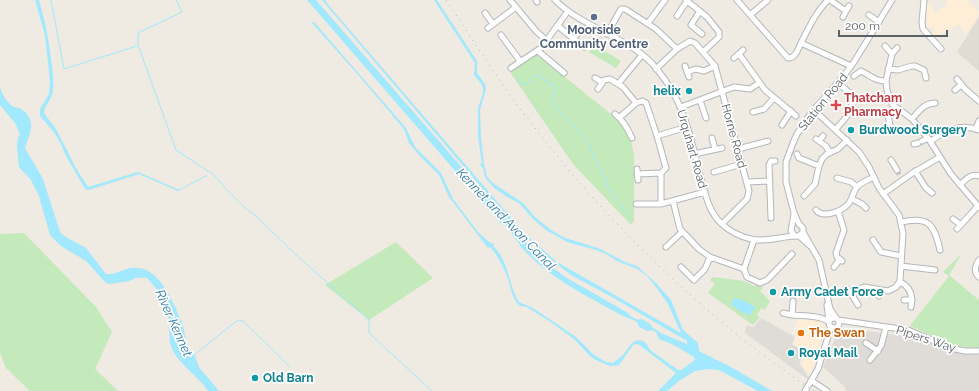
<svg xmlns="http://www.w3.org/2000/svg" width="979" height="391" font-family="Raleway,sans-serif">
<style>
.commercial{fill:#ffeed7}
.industrial{fill:#dfdcd7}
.education{fill:#e1dbd3}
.green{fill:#c4e9bb}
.water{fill:#a2e8ff}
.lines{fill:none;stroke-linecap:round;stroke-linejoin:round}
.stream{stroke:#a2e8ff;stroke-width:1}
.minor-tunnel{stroke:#cac8c3;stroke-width:5;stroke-dasharray:5 2.5;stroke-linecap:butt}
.minor-casing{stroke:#b3b7bb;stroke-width:7}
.minor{stroke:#fff;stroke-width:5}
.rail{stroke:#b2b3b4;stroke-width:1;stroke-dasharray:1 5;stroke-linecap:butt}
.service-dot{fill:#5c6f8a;stroke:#fff;stroke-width:1.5}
.culture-dot{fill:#0f9aa8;stroke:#fff;stroke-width:1.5}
.health-dot{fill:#e0444e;stroke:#fff;stroke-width:1.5}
.food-dot{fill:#e8710a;stroke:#fff;stroke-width:1.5}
.labels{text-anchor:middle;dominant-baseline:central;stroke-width:3.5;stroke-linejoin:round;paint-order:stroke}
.service-label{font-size:12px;font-weight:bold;fill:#4e5e75;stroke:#fff}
.culture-label{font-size:12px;font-weight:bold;fill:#0d838f;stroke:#fff;text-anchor:start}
.health-label{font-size:12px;font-weight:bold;fill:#be3a42;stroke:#fff;text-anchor:start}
.street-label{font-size:12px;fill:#5a6165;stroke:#fff}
.food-label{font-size:12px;font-weight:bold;fill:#c56008;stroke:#fff;text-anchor:start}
.water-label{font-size:13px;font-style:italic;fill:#2e7ba0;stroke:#fff}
</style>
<rect width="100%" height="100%" fill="#efeae2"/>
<path class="commercial" d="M 927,0 L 936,13 L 948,4 L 946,0 L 967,0 L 979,12 L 979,14 L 966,35 L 960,24 L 934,38 L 932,34 L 934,29 L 933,27 L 931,27 L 927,29 L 925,13 Z
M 799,318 L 823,321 L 825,326 L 811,374 L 805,371 L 801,359 L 805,352 L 792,345 L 796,337 L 792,334 Z"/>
<path class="industrial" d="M 761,318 L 795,337 L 792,344 L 805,352 L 799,363 L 810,380 L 807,379 L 744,332 L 748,325 L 753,328 Z
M 849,330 L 867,331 L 911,337 L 950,350 L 979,353 L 979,391 L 846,391 L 844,386 L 823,367 L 836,336 Z"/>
<path class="education" d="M 979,17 L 979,71 L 957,52 Z"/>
<path class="green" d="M 595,45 L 621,61 L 616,68 L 589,52 Z
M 536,54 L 621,122 L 630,137 L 634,155 L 634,221 L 631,225 L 573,164 L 510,72 Z
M 24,233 L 96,307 L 112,332 L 95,369 L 118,391 L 30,391 L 6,368 L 0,353 L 0,234 Z
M 396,242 L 433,278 L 369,320 L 325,285 Z
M 959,256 L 960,257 L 949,275 L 979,300 L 979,348 C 953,348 933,336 910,326 L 949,276 L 943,272 Z
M 713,277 L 744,281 L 754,286 L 761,286 L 763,288 L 760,291 L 770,301 L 765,310 L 761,308 L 757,315 L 760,317 L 753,325 L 708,293 L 715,284 L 710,280 Z"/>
<path class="water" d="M 35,0 L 39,0 C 46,24 49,42 52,66 C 53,75 54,83 53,91 C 52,100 44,105 44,113 L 56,129 L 77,170 L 88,187 L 138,172 L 177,189 L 180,189 L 207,175 L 207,176 L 178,191 L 139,174 L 92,189 L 87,190 L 84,187 L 66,156 L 60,142 L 53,131 L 40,116 L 40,109 L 49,94 L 50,81 L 45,35 Z
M 307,0 L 316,0 L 505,217 L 509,223 L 509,225 L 515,230 L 535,252 L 553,268 L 567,278 L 628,313 L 630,316 L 638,320 L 642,319 L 650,324 L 652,327 L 661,333 L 687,344 L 687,341 L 612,297 L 571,275 L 544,254 L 511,222 L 322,0 L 325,0 L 330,7 L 525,234 L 557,262 L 681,333 L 668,304 L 656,287 L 646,275 L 637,269 L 617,261 L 606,254 L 596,250 L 567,242 L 546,230 L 533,219 L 519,203 L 507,197 L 493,187 L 485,177 L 483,168 L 480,165 L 482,163 L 478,137 L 478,108 L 483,93 L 483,88 L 482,85 L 474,75 L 475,63 L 434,0 L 437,0 L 477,61 L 477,73 L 485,84 L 486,88 L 484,97 L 482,102 L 480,111 L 481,138 L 484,164 L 487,176 L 489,179 L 494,184 L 523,203 L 535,217 L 551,230 L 565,238 L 598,248 L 627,263 L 637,266 L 656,283 L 671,300 L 683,330 L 698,343 L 699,351 L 731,367 L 772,391 L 758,391 L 719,370 L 709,369 L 695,371 L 679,381 L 667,391 L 658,391 L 676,373 L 638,344 L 633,345 L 619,365 L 610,366 L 596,360 L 590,356 L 574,339 L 552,323 L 527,307 L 520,306 C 511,298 511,285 506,274 C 502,265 497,254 490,247 L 488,248 L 449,197 L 439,175 L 419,155 L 409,143 L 404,129 L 360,77 L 312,23 L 314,22 L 406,128 L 415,147 L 441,173 L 453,199 L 478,232 L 489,242 L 494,244 L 493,246 C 509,260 508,285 519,302 L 533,308 L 576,337 L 594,355 L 606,362 L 613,363 C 616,360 620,358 623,355 C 630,348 632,336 645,342 L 650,350 L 678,370 L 681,370 L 695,360 L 694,357 L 672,344 L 659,339 L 656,332 L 651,330 L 647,331 L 639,327 L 637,322 C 633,320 630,318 625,317 C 587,296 550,279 520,246 L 519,243 L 512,235 L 511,231 L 506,225 L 502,225 Z
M 0,88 C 3,95 6,101 12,106 C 15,108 18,107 21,109 C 26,111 31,119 31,124 C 32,132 27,140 25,148 L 43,179 L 60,232 L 66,237 L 86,248 L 106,274 C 114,275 122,270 130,268 C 156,265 166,290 176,308 L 177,312 L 182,322 L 188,348 L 195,356 L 199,367 L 219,391 L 208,391 C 199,377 179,364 172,349 C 168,341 170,330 169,322 C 168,305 159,290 147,278 C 142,277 134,277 130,281 L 108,284 L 104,281 L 86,261 L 61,246 L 50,235 L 39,196 L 31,180 L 19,167 L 17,146 L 18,138 L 20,134 L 15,123 L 0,105 Z
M 734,298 L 743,300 L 755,307 L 750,315 L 741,312 L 731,304 Z"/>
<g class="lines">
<path class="stream" d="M 51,0 L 64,69 L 137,46
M 176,0 L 182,12 L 138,33 L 138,45 L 176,150 L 214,175 L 226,189 L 245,208 L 256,216 L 293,252 L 369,320 L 369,333 L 432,391
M 517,79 L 522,84 L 525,84 L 537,75 L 557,88 L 552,97 L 556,108
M 559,111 L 586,139 L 603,174 L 608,188 L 629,217
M 194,355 L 234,323 L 238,320 L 243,321 L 290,367"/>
<path class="minor-tunnel" d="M 897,170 L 899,175"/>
<defs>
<path id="minor" d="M 510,0 L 536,31 L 547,41
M 536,0 L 537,2
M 555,0 C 585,30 630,36 657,69 C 668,83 677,97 683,114 C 690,133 695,155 700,175 C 705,192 708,212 722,224 C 729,231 741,237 751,239 C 769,243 783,235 799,236 L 803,232 L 803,228 L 799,224 L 794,213 L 786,182 L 786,162 L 793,143 L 797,134 L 811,113 L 842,78 L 854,62 L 892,0
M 686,0 L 707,17 L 719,32 L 719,37 L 703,52
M 737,0 L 788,58 C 796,58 798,49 801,43 L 851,66
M 830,0 L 846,11 L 849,6
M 924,0 L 922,22 L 923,29 L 941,49
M 700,11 L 691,25 L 702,34
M 485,13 L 493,24
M 750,15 L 768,0
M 869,15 L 879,22
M 677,16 L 687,1
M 843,17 L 846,11
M 648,23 L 665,0
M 558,26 L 584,47
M 488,28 L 516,7
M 607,34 L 621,9 L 625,9 L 656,29 L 677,49
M 501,35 L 520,61
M 574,38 L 578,33
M 801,43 C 809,27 816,12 828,0
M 885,46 L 892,54 L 897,48
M 538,51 L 564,73
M 739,54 L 765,90 L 796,116
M 892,54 L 886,81 L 887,90 L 892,104 L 912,119 L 928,138 L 951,174 L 979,207
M 734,58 L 743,50
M 685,66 L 689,77
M 511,68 L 541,48 L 568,11
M 656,69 L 677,49 L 690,41 L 695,43 L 715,66 L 749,191 L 747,199 L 722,224
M 888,69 L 898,70 L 912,66 L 915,66 L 924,70 L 926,78
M 687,72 L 696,69 L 704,71 L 715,66
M 854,76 L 861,71 C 872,76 874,81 886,81
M 595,78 L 602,82
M 957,79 L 965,89 L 979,101
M 618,84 L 642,55
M 598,89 L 604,80 L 610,79 L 623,87 L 636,103 L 642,101 L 646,103 L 657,136 L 666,168 L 661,173 L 661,204
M 955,90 L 961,85
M 700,100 L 706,118
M 681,107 L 734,87 L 750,89 L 759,83
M 814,110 L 859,152 L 869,167 L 879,188 L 899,215 L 903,233 L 900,281 L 896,287 L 888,291 L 864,287 L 846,293
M 753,112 L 764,109 L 774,98
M 615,114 C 623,120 628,129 632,138
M 620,117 L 636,103
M 912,119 C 920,110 923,104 935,103
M 782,125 L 791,111
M 976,128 L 979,121
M 836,129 C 845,118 857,109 850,93 L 838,83
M 889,131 L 890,126 L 888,115 L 894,107
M 657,136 L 687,127
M 712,138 L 715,149
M 816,139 L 826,146 L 830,153
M 819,141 L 823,136
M 922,141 L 928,138
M 931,141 C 946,130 960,123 979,130
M 914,144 L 918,143
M 738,149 L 768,141
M 694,154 L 722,148
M 797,154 L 799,158 L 819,166
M 891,160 L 897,170
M 637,169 L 638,180
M 915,171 L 926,188 L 932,193
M 714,172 L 742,164
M 637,174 L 661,173
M 837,178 L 851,182 L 857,187
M 747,182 L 770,181
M 960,185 C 965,180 971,173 979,176
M 883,194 L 911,174 L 940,157
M 804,196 L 815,184 L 819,166 L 822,159 L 827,154 L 838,149 L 847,140
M 852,199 L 862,204 L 866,208
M 673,201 L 680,229 L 699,249 L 710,257 L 744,269
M 636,204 L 661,204 L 705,192
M 816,210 C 823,219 843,211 849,203 C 853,198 853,191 857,187 C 861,182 868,180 874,177
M 838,211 L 844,230 L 836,253 L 837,257 L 842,261
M 771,218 L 769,165 L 771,161 L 775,161
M 953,219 L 961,225
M 901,222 C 929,216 934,224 940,250
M 957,229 L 978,206
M 803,232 L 819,260 L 830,309 L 836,318
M 794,235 L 791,231 L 794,214
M 799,236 L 810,246
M 754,240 L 744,269 L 747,277 L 760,283 L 767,280 L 792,254
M 873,240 L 881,252 L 901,256
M 666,247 L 682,232
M 979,260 C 975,266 973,272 979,277
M 901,266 L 935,270
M 681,267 L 694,280 L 705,269 L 710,257
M 834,267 L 840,259
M 900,282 C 911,287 913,296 911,307
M 851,293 L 858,305
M 879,296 L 880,290
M 904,300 L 912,300
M 793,301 L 792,315 C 804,316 819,315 829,322
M 827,305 L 829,321
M 783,313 L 792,315
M829 323a5 5 0 1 1 10 0a5 5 0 1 1-10 0Z
M 838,320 L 908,330 L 950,348 L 965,351 L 979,351
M 866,343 L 878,351
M 870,360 L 881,346 L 886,327
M 812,381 L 827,391
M 805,391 L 818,369 L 831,327"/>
</defs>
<use href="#minor" class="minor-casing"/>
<use href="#minor" class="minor"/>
<path class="rail" d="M 446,0 C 472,39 497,78 525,115 C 605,221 703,317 814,391"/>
</g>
<circle class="service-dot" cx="594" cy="17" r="4"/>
<g class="culture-dot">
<circle cx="689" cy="91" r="4"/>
<circle cx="851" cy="130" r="4"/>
<circle cx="773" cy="292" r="4"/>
<circle cx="791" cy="353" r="4"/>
<circle cx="255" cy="378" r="4"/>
</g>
<path class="health-dot" d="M834 99h4v4h4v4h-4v4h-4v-4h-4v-4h4z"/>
<circle class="food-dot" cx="801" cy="333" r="4"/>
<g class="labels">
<g class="service-label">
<text x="594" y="30">Moorside<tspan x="594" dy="14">Community Centre</tspan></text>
</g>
<g class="culture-label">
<text x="681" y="91" text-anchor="end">helix</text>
<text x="859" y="130">Burdwood Surgery</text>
<text x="781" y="292">Army Cadet Force</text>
<text x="799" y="353">Royal Mail</text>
<text x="263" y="378">Old Barn</text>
</g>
<g class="health-label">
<text x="844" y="98">Thatcham<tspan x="844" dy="14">Pharmacy</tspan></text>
</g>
<g class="street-label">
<text transform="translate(823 102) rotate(-51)">Station Road</text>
<text transform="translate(734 136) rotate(75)">Horne Road</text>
<text transform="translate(692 149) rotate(74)">Urquhart Road</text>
<text transform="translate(926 339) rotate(18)">Pipers Way</text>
</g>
<g class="food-label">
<text x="809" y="333">The Swan</text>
</g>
<g class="water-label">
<text transform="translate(506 219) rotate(46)">Kennet and Avon Canal</text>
<text transform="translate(174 323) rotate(66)">River Kennet</text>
</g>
</g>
<path d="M839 30v6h108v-6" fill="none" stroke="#5a6165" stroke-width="2"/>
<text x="845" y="30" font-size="12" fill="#5a6165" stroke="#ffffff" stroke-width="3" paint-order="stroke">200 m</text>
</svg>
